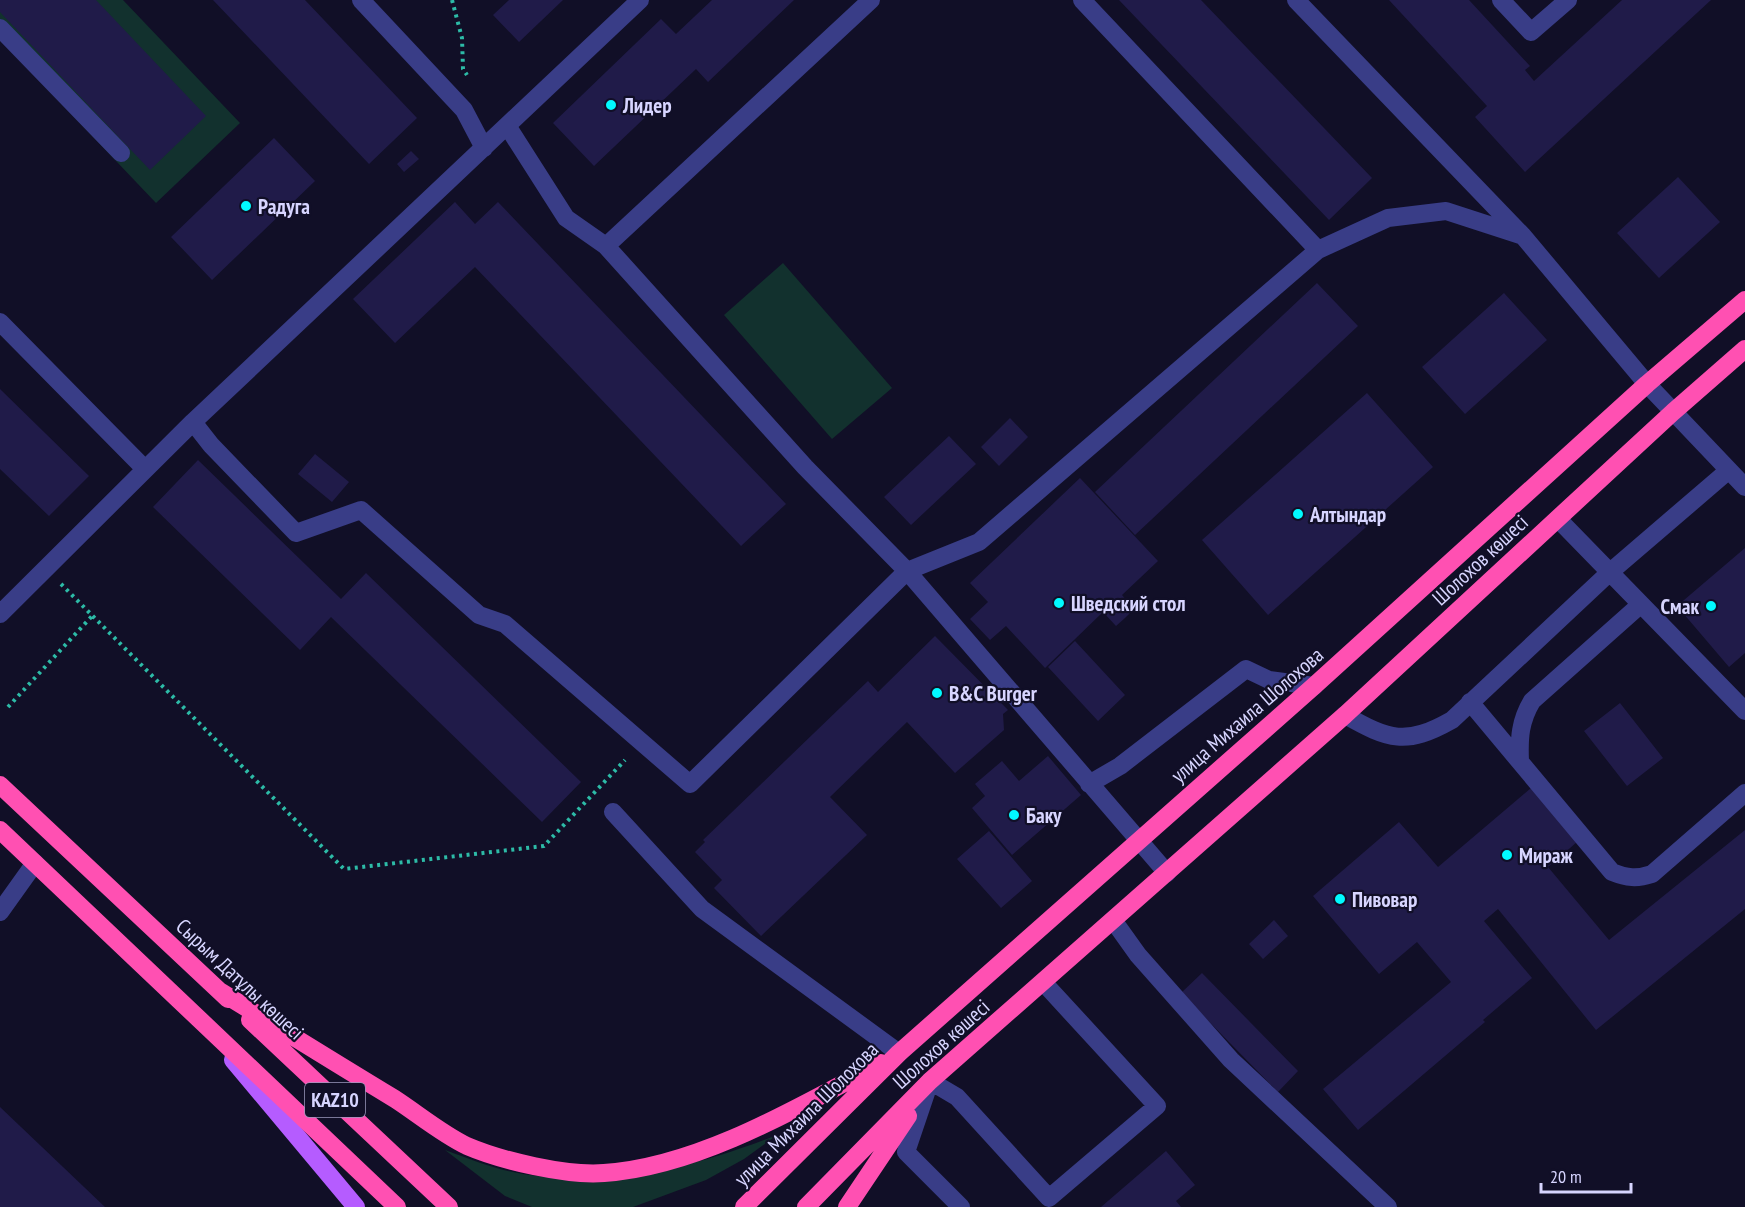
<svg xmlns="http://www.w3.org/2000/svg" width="1745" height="1207" font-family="'PT Sans Narrow',sans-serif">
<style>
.green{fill:#12312e}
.building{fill:#201b49}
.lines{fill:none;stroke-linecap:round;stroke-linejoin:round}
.path{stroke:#2dbba7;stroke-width:4;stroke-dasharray:3 4.5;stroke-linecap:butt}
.minor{stroke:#393d87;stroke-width:18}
.major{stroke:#b55cff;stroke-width:18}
.highway{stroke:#ff50b2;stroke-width:18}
.poi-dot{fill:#01faff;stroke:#110f27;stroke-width:2}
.labels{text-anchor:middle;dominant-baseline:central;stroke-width:4.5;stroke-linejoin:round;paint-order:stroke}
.shield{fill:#110f27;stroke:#9c9abe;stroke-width:1.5}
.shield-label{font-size:20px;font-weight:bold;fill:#d7d5ff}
.poi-label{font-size:21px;font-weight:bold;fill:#d7d5ff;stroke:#110f27;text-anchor:start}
.street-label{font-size:21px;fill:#d7d5ff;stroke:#110f27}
</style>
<rect width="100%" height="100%" fill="#110f27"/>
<path class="green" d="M 0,0 L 123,0 L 240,123 L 156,203 L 0,39 Z
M 783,263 L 892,388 L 832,439 L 724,315 Z
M 777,1135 L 744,1159 L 706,1180 L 633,1207 L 532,1207 L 505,1196 L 445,1150 C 470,1159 496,1170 523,1174 C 611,1188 695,1167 777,1135 Z"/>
<path class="building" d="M 0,0 L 96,0 L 206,116 L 150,170 L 0,12 Z
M 213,0 L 305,0 L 417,118 L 369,164 Z
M 509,0 L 563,0 L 519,42 L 493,15 Z
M 712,0 L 794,0 L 708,82 L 696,69 L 594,166 L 553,123 L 661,19 L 676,34 Z
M 1119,0 L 1201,0 L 1372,178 L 1329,220 Z
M 1389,0 L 1469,0 L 1530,66 L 1525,70 L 1534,81 L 1622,0 L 1711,0 L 1525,172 L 1475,117 L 1487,106 Z
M 274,138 L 315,181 L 212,280 L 171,237 Z
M 411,151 L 419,159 L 404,172 L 397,164 Z
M 1678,177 L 1720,222 L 1659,278 L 1617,233 Z
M 455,202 L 475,224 L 498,202 L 786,504 L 741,546 L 475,267 L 395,343 L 353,299 Z
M 1317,283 L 1358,326 L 1135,535 L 1095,492 Z
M 1504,293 L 1547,340 L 1465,414 L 1422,367 Z
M 0,389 L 89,476 L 49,516 L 0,469 Z
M 1367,393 L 1433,467 L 1268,615 L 1202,540 Z
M 1010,418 L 1028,437 L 999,466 L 981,447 Z
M 949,436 L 976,464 L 911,525 L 884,497 Z
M 315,454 L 349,482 L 332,502 L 298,474 Z
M 198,460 L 341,599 L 366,573 L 581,782 L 542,822 L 331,617 L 300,650 L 153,507 Z
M 1080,478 L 1158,561 L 1122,595 L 1134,609 L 1125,618 L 1116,626 L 1103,612 L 1045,668 L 1006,626 L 990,640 L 970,619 L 988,602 L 970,583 Z
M 1745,548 L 1745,653 L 1729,667 L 1677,606 Z
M 935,636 L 1008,710 L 1003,714 L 1004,730 L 955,773 L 907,722 L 830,797 L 867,835 L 761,936 L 714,888 L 722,880 L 695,852 L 705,842 L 703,840 L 868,681 L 878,692 Z
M 1075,641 L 1125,695 L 1098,721 L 1048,667 Z
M 1620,703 L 1663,758 L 1627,786 L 1584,731 Z
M 1048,756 L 1081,795 L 1012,855 L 972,808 L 985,796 L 975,784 L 1002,761 L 1019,781 Z
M 1531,788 L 1577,842 L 1548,867 L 1609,940 L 1745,830 L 1745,909 L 1596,1030 L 1498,909 L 1484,921 L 1532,978 L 1483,1020 L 1485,1022 L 1358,1130 L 1323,1089 L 1451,982 L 1417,942 L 1379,974 L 1313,896 L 1399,822 L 1438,867 Z
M 989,831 L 1032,881 L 1001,908 L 957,859 Z
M 1274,920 L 1288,936 L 1263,959 L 1249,944 Z
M 1202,973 L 1298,1071 L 1278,1092 L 1181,993 Z
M 0,1107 L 105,1207 L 0,1207 Z
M 1166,1151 L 1195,1185 L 1176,1201 L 1181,1207 L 1101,1207 Z"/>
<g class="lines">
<path class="path" d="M 452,0 L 462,38 L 463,69 L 467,75
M 61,584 L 344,869 L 544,846 L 625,760
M 8,707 L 93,615"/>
<path class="minor" d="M 361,0 L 464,110 L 484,148
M 1082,0 L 1318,250
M 1296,0 L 1523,236 L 1647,384 L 1745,487
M 1501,0 L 1531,32 L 1568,0
M 0,28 L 121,153
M 508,127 L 566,218 L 606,246 L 871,0
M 606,246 L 805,467 L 907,571 L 979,542 L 1318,250 L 1388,218 L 1446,211 L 1523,236
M 0,322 L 145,469
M 193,422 L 211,445 L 296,533 L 361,510 L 479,615 L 505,624 L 690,784 L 907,571 L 1167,873
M 1558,519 L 1745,711
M 0,614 L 193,422 L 640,0
M 1470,702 L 1612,872 C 1627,878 1637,879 1652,874 L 1745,793
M 1345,715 C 1389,740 1406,746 1452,720 L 1609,573 L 1729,470
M 1520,761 C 1519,738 1520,721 1532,701 L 1640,605
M 1089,784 L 1120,766 L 1246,669 L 1269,680 L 1314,686
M 613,812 L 702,909 L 899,1053
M 0,912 L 35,863
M 1113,920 L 1138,955 L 1231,1060 L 1388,1207
M 961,1207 L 906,1152 L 930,1081 L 957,1097 L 1049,1198 L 1157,1106 L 1043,982"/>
<path class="major" d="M 233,1060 L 356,1207"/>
<path class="highway" d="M 0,785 L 228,999
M 0,830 L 397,1207
M 221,992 C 279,1028 337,1064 395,1099 C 418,1114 442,1134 467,1146 C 502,1161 567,1176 604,1173 C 698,1167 799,1107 881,1063
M 250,1020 L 449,1207
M 744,1207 L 899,1053 L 1314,686 L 1647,384 L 1745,300
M 806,1207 L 930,1081 L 1345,715 L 1673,412 L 1745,349
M 847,1207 L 908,1116"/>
</g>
<g class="poi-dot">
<circle cx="611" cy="105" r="6"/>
<circle cx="246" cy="206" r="6"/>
<circle cx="1298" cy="514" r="6"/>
<circle cx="1059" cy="603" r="6"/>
<circle cx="1711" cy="606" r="6"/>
<circle cx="937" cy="693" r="6"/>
<circle cx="1014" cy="815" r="6"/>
<circle cx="1507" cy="855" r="6"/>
<circle cx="1340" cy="899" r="6"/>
</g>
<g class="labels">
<rect class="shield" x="305" y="1083" width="60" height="34" rx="4.5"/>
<g class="shield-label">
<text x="335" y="1100">KAZ10</text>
</g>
<g class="poi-label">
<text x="623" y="105">Лидер</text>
<text x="258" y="206">Радуга</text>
<text x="1310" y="514">Алтындар</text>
<text x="1071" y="603">Шведский стол</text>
<text x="1699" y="606" text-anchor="end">Смак</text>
<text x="949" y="693">B&amp;C Burger</text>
<text x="1026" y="815">Баку</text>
<text x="1519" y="855">Мираж</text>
<text x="1352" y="899">Пивовар</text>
</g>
<g class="street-label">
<text transform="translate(1480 560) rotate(-43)">Шолохов көшесі</text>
<text transform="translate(1247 715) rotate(-41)">улица Михаила Шолохова</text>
<text transform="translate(240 979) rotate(43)">Сырым Датұлы көшесі</text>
<text transform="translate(941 1044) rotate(-42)">Шолохов көшесі</text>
<text transform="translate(806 1114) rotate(-45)">улица Михаила Шолохова</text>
</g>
</g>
<path d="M1541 1183v9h90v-9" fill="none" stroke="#d7d5ff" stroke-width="3"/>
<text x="1550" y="1183" font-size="18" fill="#d7d5ff" stroke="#110f27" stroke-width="4.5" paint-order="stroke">20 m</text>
</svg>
